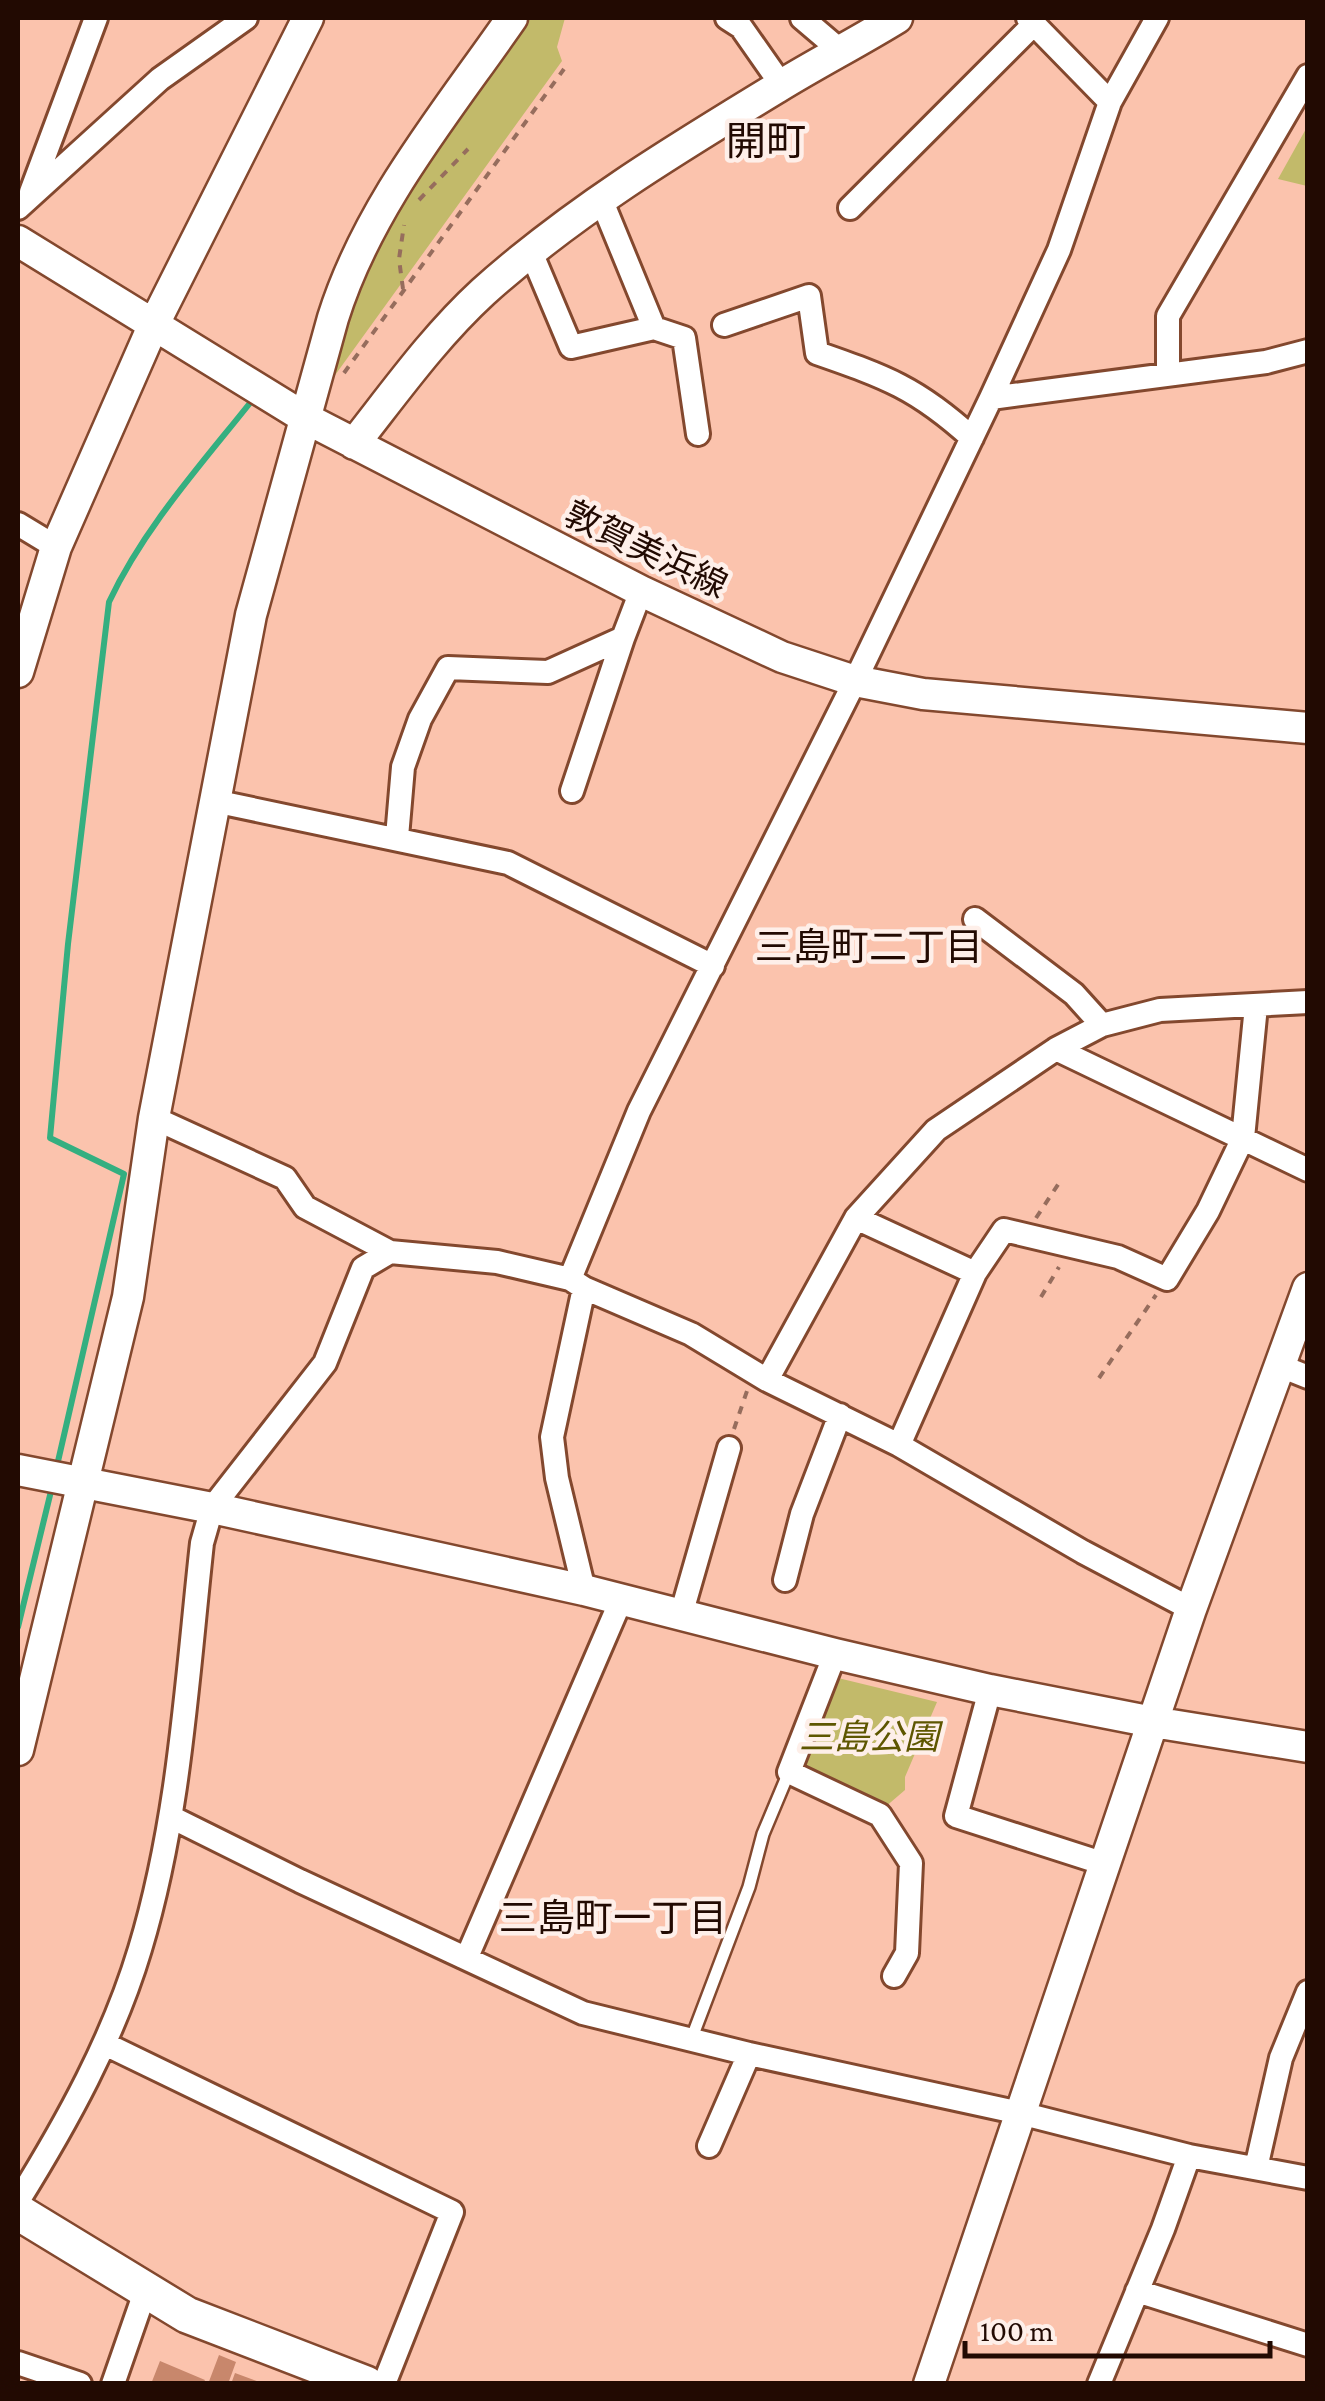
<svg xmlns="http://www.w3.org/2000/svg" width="1325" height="2401" font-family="'Crimson Pro','Noto Sans JP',serif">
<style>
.green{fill:#c2ba6a}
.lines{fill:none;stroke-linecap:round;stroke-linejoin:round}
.stream{stroke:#34af80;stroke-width:6}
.building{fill:#c8876c}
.lane-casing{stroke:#83482e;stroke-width:16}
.street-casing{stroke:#83482e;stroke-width:28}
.secondary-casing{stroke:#83482e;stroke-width:35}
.primary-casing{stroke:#83482e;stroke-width:40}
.path{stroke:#966d5d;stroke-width:4;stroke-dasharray:8 8;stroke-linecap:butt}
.lane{stroke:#fff;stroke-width:11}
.street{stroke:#fff;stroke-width:22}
.secondary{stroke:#fff;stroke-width:30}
.primary{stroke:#fff;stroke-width:35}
.labels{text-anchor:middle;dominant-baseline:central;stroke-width:9;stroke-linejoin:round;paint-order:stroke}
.street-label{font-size:35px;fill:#220a02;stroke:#feefe9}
.park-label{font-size:35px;font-style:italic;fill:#5e5600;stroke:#feefe9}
.neighbourhood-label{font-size:38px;fill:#220a02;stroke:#feefe9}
.quarter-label{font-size:40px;fill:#220a02;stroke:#feefe9}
</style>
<rect width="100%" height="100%" fill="#fbc3ad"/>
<path class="green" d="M 524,18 L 565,18 L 557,47 L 562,61 L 333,378 L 361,275 L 407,190 Z
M 1307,127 L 1307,186 L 1278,179 Z
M 838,1678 L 937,1702 L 905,1777 L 905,1790 L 884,1808 L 804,1770 Z"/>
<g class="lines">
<path class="stream" d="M 56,1470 L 124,1174 L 50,1138 L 68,944 L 109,602 C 144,528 199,467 250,403
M 18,1627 L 52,1487"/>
</g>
<path class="building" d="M 219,2355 L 236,2362 L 228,2384 L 208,2384 Z
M 160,2361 L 205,2380 L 203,2384 L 151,2384 Z
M 235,2373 L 262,2383 L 262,2384 L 231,2384 Z"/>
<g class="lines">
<defs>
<path id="lane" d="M 691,2040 L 749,1887 L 763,1834 L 789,1772"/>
<path id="street" d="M 727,18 L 741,27 L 781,84
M 802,18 L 842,52
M 1028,18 L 1110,102
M 31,192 L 96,18
M 18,208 L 160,79 L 246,18
M 850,208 L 1034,24
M 531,252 L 571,347 L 654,328 L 601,199
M 724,325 L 809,296 L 817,353 C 886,377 917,388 972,438
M 654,328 L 684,338 L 698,434
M 1168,374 L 1168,316 L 1308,76
M 991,398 L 1266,362 L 1308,351
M 18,524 L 56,547
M 572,791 L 623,638
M 214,801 L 508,863 L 713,966
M 397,837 L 403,767 L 420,719 L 448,668 L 548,672 L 623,638 L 641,591
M 975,919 L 1074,994 L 1102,1025
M 1056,1049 L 1102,1025 L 1160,1010 L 1308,1002
M 154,1118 L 285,1178 L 305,1207 L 390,1252
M 856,1218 L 975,1273 L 899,1445
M 975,1273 L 1004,1230 L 1118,1257 L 1167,1279 L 1208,1211 L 1243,1138 L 1256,1006
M 570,1279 L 639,1111 L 855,681 L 991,398 L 1059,250 L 1110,102 L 1157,18
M 584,1288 L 552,1437 L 557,1478 L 584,1590
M 1278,1365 L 1308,1377
M 767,1380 L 856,1218 L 936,1130 L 1056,1049 L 1308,1170
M 785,1580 L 802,1514 L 840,1415
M 681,1615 L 729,1448
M 835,1654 L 789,1772 L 880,1815 L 911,1863 L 907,1953 L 894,1976
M 990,1690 L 956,1816 L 1105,1864
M 171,1817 L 300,1881 L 583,2013 L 749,2054 L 1020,2113 L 1189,2156 L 1308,2178
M 467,1957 L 621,1600
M 105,2044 L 452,2212 L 384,2384
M 709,2146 L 749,2054
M 1256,2168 L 1281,2058 L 1308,1992
M 18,2201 C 67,2122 113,2039 140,1949 C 180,1817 187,1678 202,1543 L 212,1508 L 325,1363 L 363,1268 L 390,1252 L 497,1262 L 570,1279 L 584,1288 L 691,1334 L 767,1380 L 899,1445 L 1083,1552 L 1191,1609
M 1137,2291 L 1308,2345
M 18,2363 L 80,2384
M 113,2384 L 145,2292
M 1099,2384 L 1163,2229 L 1189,2156"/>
<path id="secondary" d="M 18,241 L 307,419 L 641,591 L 782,657 L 855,681 L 923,694 L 1308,728
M 354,444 C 395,392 434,337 483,292 C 572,212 676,149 778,87 C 817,63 858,42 897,18
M 18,672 L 56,547 L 153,326 L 308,18
M 18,1470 L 212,1508 L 584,1590 L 835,1654 L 990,1690 L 1153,1722 L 1308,1747
M 18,1750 L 128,1297 L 154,1118 L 251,615 L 333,318 C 368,206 446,113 512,18
M 929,2384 L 1191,1609 L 1308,1288"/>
<path id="primary" d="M 18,2212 L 187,2315 L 366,2384"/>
</defs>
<use href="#lane" class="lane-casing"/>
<use href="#street" class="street-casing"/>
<use href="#secondary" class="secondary-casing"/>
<use href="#primary" class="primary-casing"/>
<path class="path" d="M 419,200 L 468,149
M 403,289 L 399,259 L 404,225
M 344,373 L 564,69
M 1036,1218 L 1061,1180
M 1041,1297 L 1059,1267
M 1099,1378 L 1156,1295
M 734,1429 L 747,1391"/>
<use href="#lane" class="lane"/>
<use href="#street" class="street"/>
<use href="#secondary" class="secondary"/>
<use href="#primary" class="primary"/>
</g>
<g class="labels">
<g class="street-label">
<text transform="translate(646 550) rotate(26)">敦賀美浜線</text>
</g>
<g class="park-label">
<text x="869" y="1737">三島公園</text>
</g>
<g class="neighbourhood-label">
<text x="869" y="947">三島町二丁目</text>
<text x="613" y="1918">三島町一丁目</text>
</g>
<g class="quarter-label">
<text x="766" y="141">開町</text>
</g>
</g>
<rect width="1325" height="2401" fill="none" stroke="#220a02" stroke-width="40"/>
<path d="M965 2341v15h305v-15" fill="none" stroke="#220a02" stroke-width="5"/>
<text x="980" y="2341" font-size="30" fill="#220a02" stroke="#feefe9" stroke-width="8" paint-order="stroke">100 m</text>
</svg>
